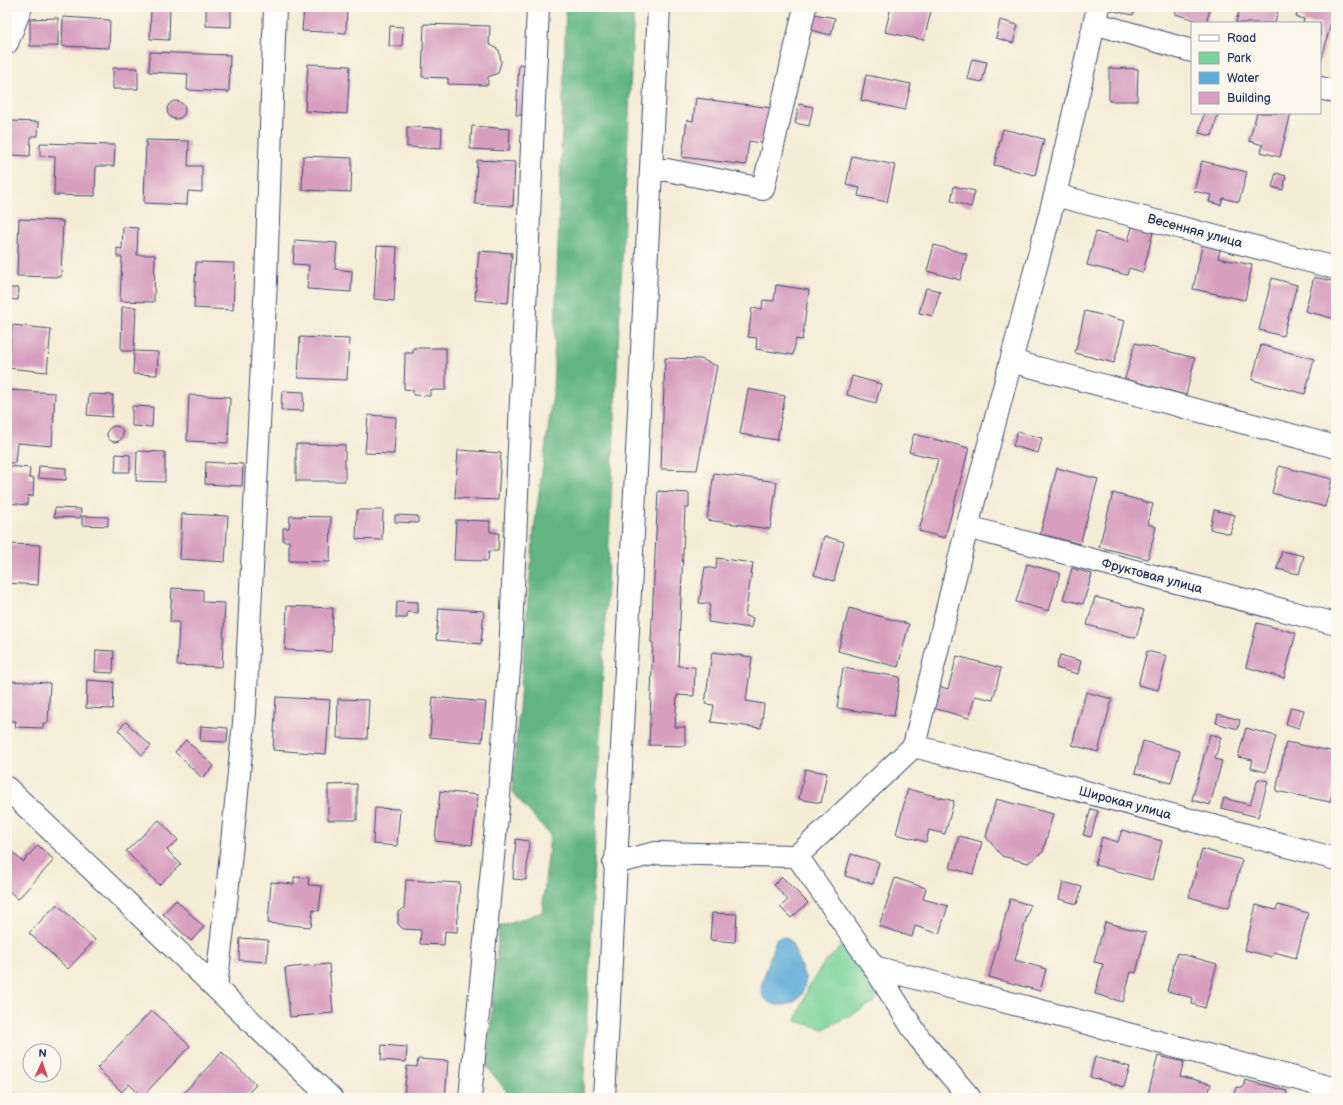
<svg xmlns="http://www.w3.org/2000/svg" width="1343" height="1105" font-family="'Balsamiq Sans',sans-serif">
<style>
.green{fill:#79d39a;stroke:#4a817c}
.forest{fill:#62b582;stroke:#3e7270}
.water{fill:#5eadd8;stroke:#3c6e9b}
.building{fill:#d79ebf}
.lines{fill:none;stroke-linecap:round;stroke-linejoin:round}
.minor-casing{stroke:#3c4b70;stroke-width:24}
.minor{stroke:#fff;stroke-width:22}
.labels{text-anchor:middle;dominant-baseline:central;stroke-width:4;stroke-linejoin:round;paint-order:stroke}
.street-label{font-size:13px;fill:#1b2f5e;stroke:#fbf7ec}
</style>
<rect width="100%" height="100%" fill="#fbf7ec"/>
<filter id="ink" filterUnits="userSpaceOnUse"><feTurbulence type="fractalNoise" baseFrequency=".025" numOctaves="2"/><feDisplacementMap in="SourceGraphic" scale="8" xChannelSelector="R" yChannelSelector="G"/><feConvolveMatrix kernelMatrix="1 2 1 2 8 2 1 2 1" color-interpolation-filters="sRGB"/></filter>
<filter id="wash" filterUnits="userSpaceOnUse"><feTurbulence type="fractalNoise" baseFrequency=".012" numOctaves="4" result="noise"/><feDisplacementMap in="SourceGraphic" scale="16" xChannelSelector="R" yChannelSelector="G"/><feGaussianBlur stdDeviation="0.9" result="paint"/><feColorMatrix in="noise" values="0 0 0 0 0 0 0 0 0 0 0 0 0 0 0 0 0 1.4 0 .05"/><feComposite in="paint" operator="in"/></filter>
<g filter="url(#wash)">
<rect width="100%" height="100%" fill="#f4ecd5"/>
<path class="green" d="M 842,946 L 877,994 L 875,1002 L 824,1029 L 796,1021 L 808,988 L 824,963 Z"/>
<path class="forest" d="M 566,7 L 634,7 L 583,1098 L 512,1098 L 487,1067 L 499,927 L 542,912 L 550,835 L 512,792 L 534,529 L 553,393 Z
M 7,1086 L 20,1098 L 7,1098 Z"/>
<path class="water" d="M 784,937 L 791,941 L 806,980 L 802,994 L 796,1001 L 785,1005 L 776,1005 L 768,1002 L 762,995 L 761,986 L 776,939 Z"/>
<g id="blocks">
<path class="building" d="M 151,7 L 170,8 L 169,40 L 150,39 Z
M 206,7 L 231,7 L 231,27 L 206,26 Z
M 304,7 L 347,7 L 346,33 L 302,31 Z
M 891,7 L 932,7 L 924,40 L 885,32 Z
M 1110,7 L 1135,7 L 1133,15 L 1110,10 Z
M 1177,7 L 1211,7 L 1206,23 L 1175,14 Z
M 1240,7 L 1279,7 L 1275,23 L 1236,23 Z
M 1299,7 L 1320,7 L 1334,11 L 1321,62 L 1320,23 L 1303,23 L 1304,19 L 1296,17 Z
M 814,14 L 835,18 L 831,35 L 811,30 Z
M 63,17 L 110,20 L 109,48 L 62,46 Z
M 58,18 L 58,46 L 30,46 L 30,19 Z
M 1000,20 L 1018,25 L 1013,43 L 996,38 Z
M 424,24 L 490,26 L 489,44 L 499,50 L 501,62 L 498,73 L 488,77 L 488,85 L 448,84 L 448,78 L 422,77 Z
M 390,26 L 403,27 L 402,46 L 389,46 Z
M 150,52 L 230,55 L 229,92 L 187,90 L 188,74 L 149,72 Z
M 972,59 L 987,62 L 982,82 L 967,79 Z
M 308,64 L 350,66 L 347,114 L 305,111 Z
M 519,64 L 526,65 L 524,115 L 516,115 Z
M 113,68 L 138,68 L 138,89 L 113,89 Z
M 1109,68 L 1138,69 L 1137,101 L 1109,101 Z
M 866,75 L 911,84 L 905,110 L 861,100 Z
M 696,98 L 772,108 L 767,144 L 749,141 L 746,165 L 682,157 L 687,120 L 693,121 Z
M167 110a9 9 0 1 1 18 0a9 9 0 1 1-18 0Z
M 799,104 L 813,107 L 809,126 L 795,123 Z
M 1204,113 L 1218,114 L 1212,136 L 1199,133 Z
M 1257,113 L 1291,113 L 1280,157 L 1261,152 L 1263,145 L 1249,141 Z
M 12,121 L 39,122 L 38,136 L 31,136 L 30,156 L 10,155 Z
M 472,126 L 510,129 L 509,151 L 470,149 Z
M 407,127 L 442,128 L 441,149 L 407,147 Z
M 1003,129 L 1044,139 L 1035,175 L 994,165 Z
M 146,140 L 189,141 L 188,166 L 202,166 L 202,192 L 188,191 L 187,205 L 144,203 Z
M 40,143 L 115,145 L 114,166 L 96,166 L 95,196 L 54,195 L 55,157 L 40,156 Z
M 303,156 L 352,158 L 351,192 L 302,190 Z
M 852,156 L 895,165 L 887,202 L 858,196 L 860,188 L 846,185 Z
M 477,160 L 515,162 L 513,206 L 475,204 Z
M 1202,161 L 1247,172 L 1239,202 L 1223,198 L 1221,205 L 1209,202 L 1211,195 L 1194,191 Z
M 1276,173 L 1286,176 L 1283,190 L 1272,187 Z
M 954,186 L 975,191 L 971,207 L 951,201 Z
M 19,219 L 63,221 L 61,277 L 17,276 Z
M 1133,224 L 1154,229 L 1143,272 L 1129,268 L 1127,275 L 1087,265 L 1096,232 L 1128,241 Z
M 123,227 L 138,228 L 137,255 L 155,255 L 154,302 L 120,301 L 122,257 L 117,257 L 117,248 L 122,249 Z
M 295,240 L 337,243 L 335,269 L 352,271 L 351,292 L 307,289 L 309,265 L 293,264 Z
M 1203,242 L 1221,246 L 1218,258 L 1252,265 L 1245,300 L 1193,289 Z
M 934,245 L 967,254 L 960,280 L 927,271 Z
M 377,246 L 397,247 L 394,301 L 374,299 Z
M 479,251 L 512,253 L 508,303 L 475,300 Z
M 196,262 L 235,263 L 233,310 L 194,308 Z
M 1314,277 L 1336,282 L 1336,319 L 1305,311 Z
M 1272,278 L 1297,285 L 1283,336 L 1259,330 Z
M 776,285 L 809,290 L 802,340 L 796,339 L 793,355 L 756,349 L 757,338 L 748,337 L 752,308 L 762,309 L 763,300 L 774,301 Z
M 7,288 L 19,288 L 18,300 L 7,299 Z
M 926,288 L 940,291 L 933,316 L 919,313 Z
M 122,307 L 136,307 L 134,351 L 121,351 Z
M 1085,311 L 1125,321 L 1114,363 L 1075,353 Z
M 12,325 L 51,329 L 47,372 L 8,368 Z
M 300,337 L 349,339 L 347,380 L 298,378 Z
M 1135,343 L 1195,358 L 1186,395 L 1125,379 Z
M 1261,345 L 1314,359 L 1305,394 L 1252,380 Z
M 413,348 L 446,348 L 446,390 L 430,390 L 430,396 L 413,395 L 413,390 L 404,389 L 405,353 L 413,353 Z
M 134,351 L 158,352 L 157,375 L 133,374 Z
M 665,358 L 701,359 L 717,366 L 697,470 L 661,469 Z
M 852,376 L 881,384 L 876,403 L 847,395 Z
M 748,389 L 785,396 L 777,440 L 740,434 Z
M 9,390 L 55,393 L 52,446 L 17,443 L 15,463 L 7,463 L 7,423 Z
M 282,391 L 304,392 L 303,411 L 281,410 Z
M 89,394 L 113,395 L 112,417 L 87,415 Z
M 189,395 L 230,397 L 228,443 L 187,441 Z
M 132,406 L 153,407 L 152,427 L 132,426 Z
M 368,415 L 396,417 L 394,454 L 365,453 Z
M107 434a8 8 0 1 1 16 0a8 8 0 1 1-16 0Z
M 1017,432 L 1042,438 L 1038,453 L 1013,446 Z
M 914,434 L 969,448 L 945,538 L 919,531 L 938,459 L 909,452 Z
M 296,444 L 345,445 L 345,481 L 296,481 Z
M 458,450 L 501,453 L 498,500 L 455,498 Z
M 137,451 L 165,452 L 165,482 L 136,481 Z
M 116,454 L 130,455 L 130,472 L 115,472 Z
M 206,462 L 243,464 L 242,486 L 205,484 Z
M 7,466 L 30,468 L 29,478 L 34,478 L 33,496 L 28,496 L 27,505 L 7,503 Z
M 39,466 L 66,468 L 66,480 L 38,478 Z
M 1279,466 L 1332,479 L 1325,507 L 1272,493 Z
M 1057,468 L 1098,479 L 1080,544 L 1040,534 Z
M 714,473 L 777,482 L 770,529 L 707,520 Z
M 658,491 L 689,493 L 689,508 L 685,508 L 678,666 L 695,667 L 694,696 L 677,695 L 675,727 L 685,727 L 685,746 L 649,745 L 653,643 L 651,642 Z
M 1113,493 L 1153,504 L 1148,524 L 1156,527 L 1148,559 L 1099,547 Z
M 55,508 L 81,509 L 80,518 L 54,517 Z
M 357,510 L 383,510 L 382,540 L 356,539 Z
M 1214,510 L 1235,515 L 1230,534 L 1210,529 Z
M 182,514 L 228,516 L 225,562 L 180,559 Z
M 395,515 L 418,516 L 418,523 L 395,522 Z
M 82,516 L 108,517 L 108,526 L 82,525 Z
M 290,516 L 331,517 L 330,562 L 289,561 L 289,541 L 283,541 L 283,528 L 289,528 Z
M 456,520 L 490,521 L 490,532 L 499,533 L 498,551 L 489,551 L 488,561 L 454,560 Z
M 824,536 L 844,542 L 834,581 L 814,575 Z
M 7,544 L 40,545 L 38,585 L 7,583 Z
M 1282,551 L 1304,556 L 1299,574 L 1277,569 Z
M 717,558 L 753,563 L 745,616 L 753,618 L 751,628 L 708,622 L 710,604 L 699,603 L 705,567 L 716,569 Z
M 1027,564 L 1060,573 L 1049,611 L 1016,602 Z
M 1072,568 L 1092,574 L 1083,604 L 1063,599 Z
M 172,588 L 203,590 L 203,602 L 225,603 L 222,667 L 177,665 L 179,622 L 170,622 Z
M 1095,597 L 1144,610 L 1136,638 L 1087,625 Z
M 397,601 L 418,602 L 418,613 L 407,612 L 407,618 L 396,618 Z
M 287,606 L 333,608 L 331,652 L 285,650 Z
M 439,608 L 484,611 L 481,644 L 436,640 Z
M 849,608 L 909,624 L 898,667 L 838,651 Z
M 1257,623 L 1296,633 L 1284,678 L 1246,667 Z
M 96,650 L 114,651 L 113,673 L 95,672 Z
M 1147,651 L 1167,656 L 1158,690 L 1138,685 Z
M 712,652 L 752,657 L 746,701 L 764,704 L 761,728 L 711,722 L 714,705 L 705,704 Z
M 1060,655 L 1081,661 L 1078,674 L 1056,668 Z
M 957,656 L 1001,668 L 993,700 L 975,696 L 969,718 L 933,708 L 938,686 L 948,689 Z
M 843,668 L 900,677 L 894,716 L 837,708 Z
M 87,680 L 114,682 L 113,709 L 86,708 Z
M 7,681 L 50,683 L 48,723 L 43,723 L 43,728 L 15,727 L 16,721 L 7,721 Z
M 1086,692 L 1112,699 L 1098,752 L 1072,745 Z
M 276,697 L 330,700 L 326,754 L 273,750 Z
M 433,697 L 486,702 L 482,742 L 430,737 Z
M 338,699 L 369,700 L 367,739 L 337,738 Z
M 1291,707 L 1304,710 L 1299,728 L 1286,724 Z
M 1218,714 L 1240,720 L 1238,729 L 1216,723 Z
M 126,722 L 151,746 L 142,755 L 118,730 Z
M 201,726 L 228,728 L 227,742 L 200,741 Z
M 1246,728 L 1276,736 L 1266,772 L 1251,768 L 1253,760 L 1238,757 Z
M 1210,734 L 1221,737 L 1215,759 L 1222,761 L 1210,805 L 1192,800 Z
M 186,740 L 214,766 L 202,778 L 175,752 Z
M 1143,741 L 1180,751 L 1171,783 L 1135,773 Z
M 1286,742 L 1336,752 L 1336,773 L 1330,802 L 1276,791 Z
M 805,769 L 827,773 L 821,803 L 799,799 Z
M 1258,779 L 1268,781 L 1258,817 L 1221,808 L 1224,798 L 1250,805 Z
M 357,784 L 357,820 L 328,820 L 328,785 Z
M 908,789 L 954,801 L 945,834 L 929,830 L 926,842 L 896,834 Z
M 440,791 L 478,795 L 472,845 L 435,841 Z
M 996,799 L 1053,814 L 1043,852 L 1028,863 L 1002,856 L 986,837 Z
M 375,808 L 400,809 L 397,846 L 373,844 Z
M 1091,809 L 1098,811 L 1091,837 L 1083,835 Z
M 159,820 L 178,840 L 167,850 L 181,864 L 159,885 L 126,851 Z
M 1122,830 L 1162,841 L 1152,880 L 1095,865 L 1102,837 L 1118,842 Z
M 959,836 L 982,842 L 973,874 L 950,868 Z
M 516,839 L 529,841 L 526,880 L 513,879 Z
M 38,845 L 54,860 L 18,899 L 7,889 L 7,847 L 23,862 Z
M 1202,849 L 1242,860 L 1229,908 L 1189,897 Z
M 851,854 L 879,862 L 873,884 L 845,876 Z
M 294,877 L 309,878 L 308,885 L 322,886 L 319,911 L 313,910 L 311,927 L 268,923 L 271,882 L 294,884 Z
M 782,877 L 808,903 L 791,918 L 780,907 L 788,900 L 774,885 Z
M 895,878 L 926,888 L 923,899 L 948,906 L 939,934 L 915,926 L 912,937 L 879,926 Z
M 406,880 L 460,883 L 457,932 L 445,931 L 444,945 L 420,944 L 421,930 L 403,929 L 398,924 L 398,912 L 404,908 Z
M 1063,882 L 1082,887 L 1077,904 L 1059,899 Z
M 1010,899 L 1030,905 L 1015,960 L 1046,969 L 1040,991 L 989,977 Z
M 176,900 L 204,927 L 191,941 L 163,914 Z
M 57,904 L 95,940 L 68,969 L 29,933 Z
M 1256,905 L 1276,910 L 1278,905 L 1308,913 L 1296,958 L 1274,952 L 1272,957 L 1245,950 Z
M 712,913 L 737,914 L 735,942 L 710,940 Z
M 1336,917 L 1336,928 L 1333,927 Z
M 1105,922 L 1146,933 L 1136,973 L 1131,972 L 1123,1002 L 1095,994 L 1103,964 L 1094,962 Z
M 240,938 L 268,940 L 267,962 L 239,960 Z
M 1177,953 L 1217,964 L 1205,1008 L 1192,1004 L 1193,998 L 1167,991 Z
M 329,964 L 333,1013 L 290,1017 L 285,968 Z
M 152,1010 L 190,1046 L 142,1097 L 129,1084 L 122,1092 L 97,1068 Z
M 382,1045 L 407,1047 L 406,1062 L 381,1060 Z
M 222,1052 L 256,1085 L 243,1098 L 179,1098 Z
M 1158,1056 L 1184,1062 L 1180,1076 L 1211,1084 L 1207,1098 L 1147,1098 Z
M 1095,1057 L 1130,1067 L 1124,1087 L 1090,1077 Z
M 418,1059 L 448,1061 L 445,1098 L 404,1096 L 407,1066 L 417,1067 Z
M 1245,1080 L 1287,1091 L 1285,1098 L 1233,1098 L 1236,1087 L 1243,1088 Z"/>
</g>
</g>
<g filter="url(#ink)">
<use href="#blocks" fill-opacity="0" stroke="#3c4b70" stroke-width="1"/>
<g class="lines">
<defs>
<path id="minor" d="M 1094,23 L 1192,51
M 7,43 L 21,7
M 1320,88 L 1336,92
M 652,170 L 667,170 L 763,189 L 805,7
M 1055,195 L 1336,268
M 1011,361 L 1336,447
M 967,527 L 1336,624
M 914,746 L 1336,859
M 7,788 L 331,1098
M 614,863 L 656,853 L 797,856
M 874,967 L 1336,1089
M 216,987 L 226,903 L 245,712 L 266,280 L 275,7
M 470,1098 L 499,795 L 510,656 L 538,7
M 604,1098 C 620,734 644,371 659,7
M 970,1098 L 919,1038 L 874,967 L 797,856 L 914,746 L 967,527 L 1055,195 L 1098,7"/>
</defs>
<use href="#minor" class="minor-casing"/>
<use href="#minor" class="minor"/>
</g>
</g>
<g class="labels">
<g class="street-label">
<text transform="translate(1195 231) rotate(15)">Весенняя улица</text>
<text transform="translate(1152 576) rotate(15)">Фруктовая улица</text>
<text transform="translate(1125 803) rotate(15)">Широкая улица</text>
</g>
</g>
<rect width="1343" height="1105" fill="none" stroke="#fbf7ec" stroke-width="24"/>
<rect x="1191" y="22" width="130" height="92" fill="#fbf7ec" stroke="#a1a7b3"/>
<rect x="1199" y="35" width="20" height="6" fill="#ffffff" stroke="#a1a7b3"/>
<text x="1227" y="42" font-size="12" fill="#1b2f5e">Road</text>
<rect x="1199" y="52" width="20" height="12" fill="#79d39a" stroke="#a1a7b3"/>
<text x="1227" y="62" font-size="12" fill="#1b2f5e">Park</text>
<rect x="1199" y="72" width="20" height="12" fill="#5eadd8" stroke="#a1a7b3"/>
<text x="1227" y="82" font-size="12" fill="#1b2f5e">Water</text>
<rect x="1199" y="92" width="20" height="12" fill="#d79ebf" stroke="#a1a7b3"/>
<text x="1227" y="102" font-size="12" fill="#1b2f5e">Building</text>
<g transform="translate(42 1063) rotate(3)"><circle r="19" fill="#fbf7ec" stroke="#a1a7b3"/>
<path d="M0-3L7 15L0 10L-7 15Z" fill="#d1495b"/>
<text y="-6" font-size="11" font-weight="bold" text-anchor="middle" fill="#1b2f5e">N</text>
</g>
</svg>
